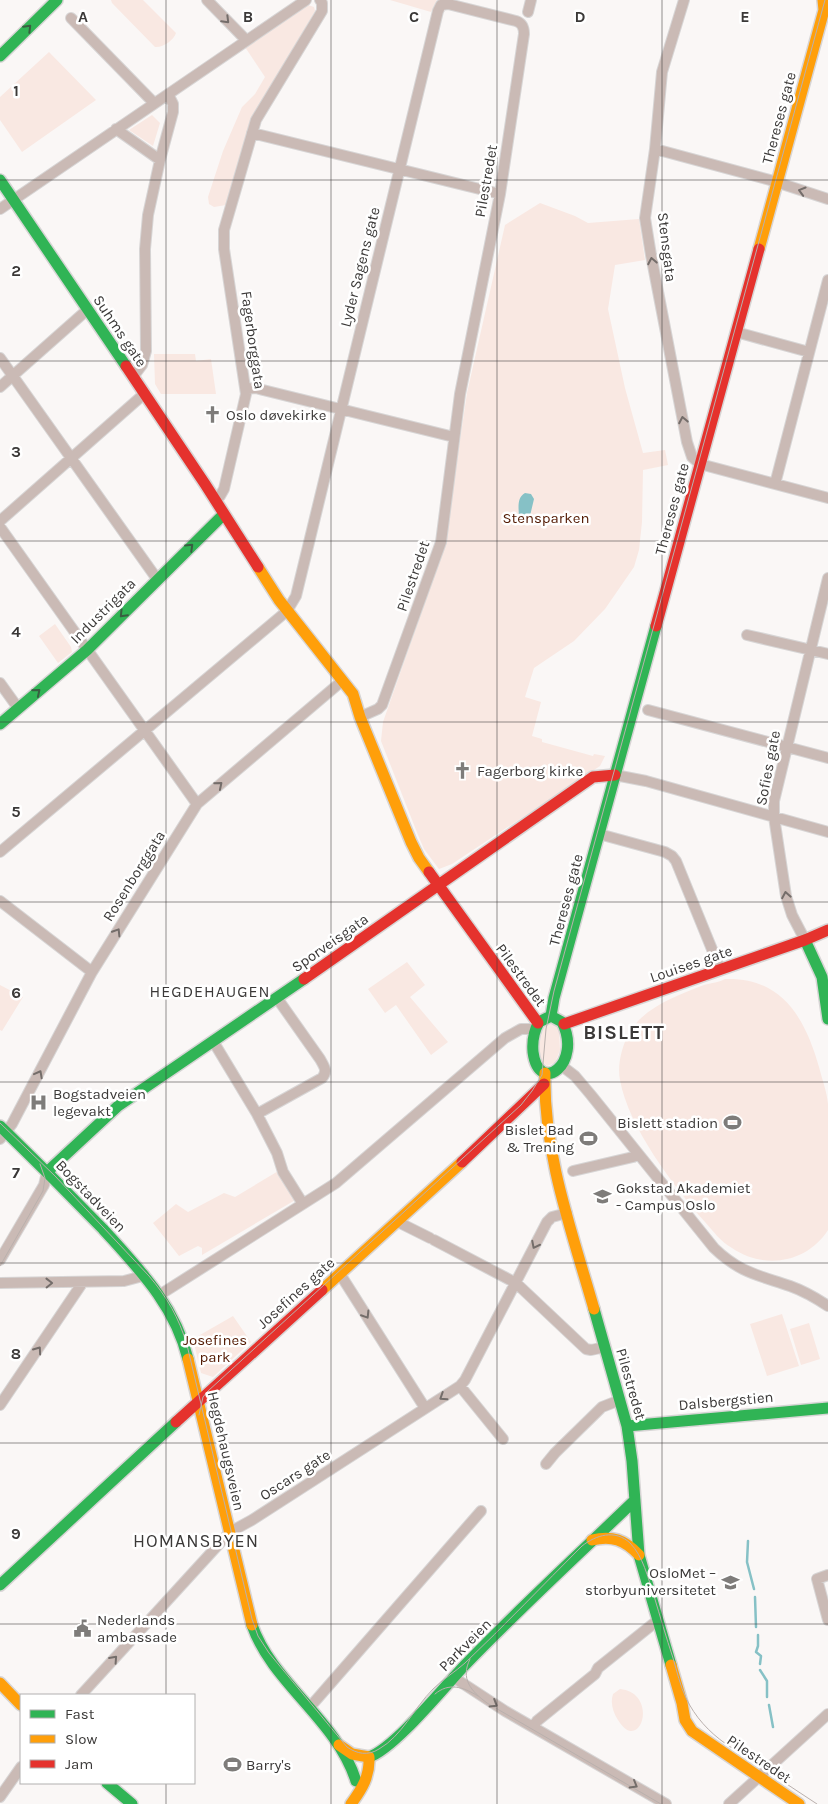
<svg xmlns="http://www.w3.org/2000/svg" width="828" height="1804" font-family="Karla,sans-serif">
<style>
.green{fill:#f9e8e2}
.water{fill:#86c1c6}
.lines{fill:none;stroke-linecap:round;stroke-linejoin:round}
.stream{stroke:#86c1c6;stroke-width:2.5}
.street-casing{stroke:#d7d5d5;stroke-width:12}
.fast-casing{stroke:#d7d5d5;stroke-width:14}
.slow-casing{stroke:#d7d5d5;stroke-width:14}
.jam-casing{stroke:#d7d5d5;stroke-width:14}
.street{stroke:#cabab5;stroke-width:10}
.fast{stroke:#30b455;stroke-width:11}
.slow{stroke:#ff9f0a;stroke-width:11}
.jam{stroke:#e5322d;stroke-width:11}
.tram{stroke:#b9b0ad;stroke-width:1}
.oneway{stroke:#746d6a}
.oneway2{stroke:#385e41}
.grid{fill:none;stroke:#3b3938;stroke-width:1;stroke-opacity:0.55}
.labels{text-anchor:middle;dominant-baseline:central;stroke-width:5;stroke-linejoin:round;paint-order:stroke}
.street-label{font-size:15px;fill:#3b3938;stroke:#fff}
.poi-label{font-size:15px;fill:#3b3938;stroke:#fff;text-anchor:start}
.park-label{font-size:15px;fill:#521902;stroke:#fff}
.neighbourhood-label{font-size:16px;letter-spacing:1px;fill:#3b3938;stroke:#fff}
.quarter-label{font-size:18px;letter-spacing:1px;fill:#3b3938;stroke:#fff}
.district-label{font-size:20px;font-weight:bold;letter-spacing:1px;fill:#3b3938;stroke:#fff}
.grid-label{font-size:16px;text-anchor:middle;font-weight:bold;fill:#3b3938;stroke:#fff;stroke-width:5;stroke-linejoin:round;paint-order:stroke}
</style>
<rect width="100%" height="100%" fill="#faf7f6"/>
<path class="green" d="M 111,0 L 143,0 L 176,33 C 174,40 163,48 155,47 L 112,3 Z
M 390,0 L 437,0 L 431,12 Z
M 308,5 L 314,7 L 315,11 L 271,87 L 249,129 L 226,205 L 214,207 L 209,204 L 208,197 L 223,151 L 242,107 L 255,94 L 265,77 L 245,47 Z
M 49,52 L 96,100 L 22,152 L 0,120 L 0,97 Z
M 152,115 L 160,123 L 153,146 L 129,130 Z
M 540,203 L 575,216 L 588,223 L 639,219 L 645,260 L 615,265 L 608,309 L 625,388 L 643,453 L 665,450 L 668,465 L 643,470 L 642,522 L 639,550 L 634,567 L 605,609 L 574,641 L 534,668 L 525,697 L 541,702 L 532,736 L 542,739 L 542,742 L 593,756 L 594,754 L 605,756 L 600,766 L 452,864 L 439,869 L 424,849 L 418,835 L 381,741 L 383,722 L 444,548 L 467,393 L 505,225 Z
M 154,354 L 195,354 L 196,361 L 211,359 L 216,394 L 161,394 L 155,384 Z
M 55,624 L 71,647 L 72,652 L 58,663 L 39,636 Z
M 407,962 L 425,985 L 410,997 L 448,1042 L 431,1055 L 396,1005 L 385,1013 L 368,989 Z
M 725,979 C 782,977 805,1018 819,1067 C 822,1079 827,1092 828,1104 C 828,1145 828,1189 828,1230 C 807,1263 764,1270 732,1248 C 721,1242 713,1231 705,1222 C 674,1187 628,1126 620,1080 C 617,1065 622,1046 629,1033 C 644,1007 678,995 704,985 C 711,983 720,982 725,979 Z
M 0,985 L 23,997 L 2,1031 L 0,1030 Z
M 553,1023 L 559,1030 L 560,1050 L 555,1063 L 547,1066 C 536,1057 539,1040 544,1027 Z
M 280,1170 L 297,1199 L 202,1255 L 202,1248 L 198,1246 L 179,1256 L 153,1223 L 176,1204 L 188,1212 L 224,1193 L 235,1197 Z
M 782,1314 L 799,1366 L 767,1376 L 750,1324 Z
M 233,1316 L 251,1342 L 213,1377 L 201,1373 L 193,1339 Z
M 809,1323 L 820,1359 L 801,1365 L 790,1329 Z
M 620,1689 C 660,1693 640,1756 618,1720 C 613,1712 610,1703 613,1694 Z"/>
<path class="water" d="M 525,493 L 531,494 L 534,499 L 529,520 L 519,519 C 519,510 516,498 525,493 Z"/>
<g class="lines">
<path class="stream" d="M 748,1541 L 747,1562 L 754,1589
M 755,1597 L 756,1627
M 758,1635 L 758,1646 L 756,1652 L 761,1656 L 760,1664
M 760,1670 L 767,1681 L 767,1697
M 769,1705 L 773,1727"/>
<defs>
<path id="street" d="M 207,0 L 246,40
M 684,0 L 662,72 L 655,149 L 645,218 L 651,255 L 687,442 L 692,457 L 700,464 L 828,498
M 528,12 L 531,0
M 71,18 L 154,103
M 116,129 L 160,160
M 252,133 L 500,194
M 655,149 L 770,180 L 828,199
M 0,209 L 306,0
M 736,332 L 809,352
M 0,358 L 157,579
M 133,377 L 142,365 L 146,351 L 145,249 L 148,215 L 160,160 L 173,112 L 173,104 L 168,94
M 0,387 L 87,310
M 246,389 L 256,388 L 263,390 L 454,437
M 775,484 L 828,280
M 215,500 L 220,496 L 224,489 L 246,394 L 224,249 L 224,230 L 256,120 L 322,11 L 322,3 L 320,0
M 0,521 L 144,394
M 0,527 L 197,804
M 747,635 L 828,654
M 0,683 L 18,708
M 648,710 L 828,758
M 615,775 L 646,781 L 828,832
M 599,834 L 665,852 L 672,856 L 676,861 L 720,969
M 0,852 L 287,611 L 296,596 L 438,11 L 441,5 L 448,4 L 516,21 C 522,23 524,27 524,34 L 500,194 L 460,394 L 441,542 L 382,705 L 378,709 L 360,717
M 0,901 L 92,972
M 805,940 L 792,915 L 786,896 L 774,817 L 774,801 L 828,578
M 213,1041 L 257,1114 L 322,1078 C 328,1071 324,1066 320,1059 L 277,998
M 562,1066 L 575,1076 L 591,1095 L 714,1248 C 740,1273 758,1275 790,1286 C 804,1291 816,1298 828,1306
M 257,1114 L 277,1153 L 283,1172 L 303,1204
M 0,1139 L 12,1124 L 92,972 L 197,804 L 342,681
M 573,1171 L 633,1157 L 638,1154
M 398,1222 L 430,1238
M 434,1240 L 516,1283 L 586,1349 L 591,1350 L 605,1347
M 0,1260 L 44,1185 L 47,1172
M 340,1274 L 425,1408
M 0,1283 L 124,1281 L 139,1277 L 144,1274
M 161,1294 L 336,1183 L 505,1038 L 521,1029 L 535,1029
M 460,1386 L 503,1439
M 0,1405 L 83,1282
M 546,1464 L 555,1453 L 602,1407 L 620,1400
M 828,1575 L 817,1579 L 828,1620
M 453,1677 L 505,1711 L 666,1804
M 81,1695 L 230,1532 L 252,1520 L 460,1386 L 465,1380 L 547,1222 L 552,1217 L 567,1213
M 310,1707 L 481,1511
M 533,1727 L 537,1721 L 595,1674 L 598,1668 L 658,1620
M 0,1797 L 21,1767
M 729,1804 L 828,1714"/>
<path id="fast" d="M 0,56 L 57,0
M 0,180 L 126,366
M 0,724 L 87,650 L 223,515
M 805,940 L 822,977 L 828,1019
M 551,1016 L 554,998 L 656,626
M 551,1016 L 562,1022 C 583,1063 539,1097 533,1052 C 532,1041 534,1031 539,1022 Z
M 0,1126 C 35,1160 69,1194 103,1229 C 139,1269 175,1305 188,1359
M 47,1172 L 118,1106 L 304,979
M 594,1309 L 627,1426 L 632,1461 L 639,1555 L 671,1665
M 627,1426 L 828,1408
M 0,1585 L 176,1422
M 252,1625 C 272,1683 337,1720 356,1781
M 369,1757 C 394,1749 444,1687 465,1665 C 520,1608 578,1555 635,1500
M 107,1783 L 132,1804"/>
<path id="slow" d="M 759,249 L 824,10 L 823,0
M 258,567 L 279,600 L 353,694 L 360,717 L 411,842 L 419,858 L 429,872
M 545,1073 C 543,1153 572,1232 594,1309
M 322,1290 L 462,1162
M 188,1359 L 252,1625
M 592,1540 C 612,1535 625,1540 639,1555
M 671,1665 L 682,1703 L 685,1720 L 692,1731 L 799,1804
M 0,1683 L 21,1705
M 339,1745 L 352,1754 L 369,1757 C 370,1776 362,1789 351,1804"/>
<path id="jam" d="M 126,366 L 205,484 L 258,567
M 656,626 L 759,249
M 429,872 L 538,1023
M 304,979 L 593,777 L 615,775
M 564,1024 L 805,940 L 828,930
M 462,1162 L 544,1084
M 176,1422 L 322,1290"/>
</defs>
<use href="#street" class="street-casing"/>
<use href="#fast" class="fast-casing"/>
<use href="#slow" class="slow-casing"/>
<use href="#jam" class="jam-casing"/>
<use href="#street" class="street"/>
<use href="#fast" class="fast"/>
<use href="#slow" class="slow"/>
<use href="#jam" class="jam"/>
<path class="tram" d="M 0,1123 L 55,1176 L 149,1276 C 167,1297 179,1318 187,1345 L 252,1619 L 258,1636 L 269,1653 L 347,1747 C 357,1754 368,1756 379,1749 C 402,1736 414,1708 433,1689 C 443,1679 455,1672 465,1663 C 505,1625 543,1585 582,1546 C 596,1535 615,1529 630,1543 C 643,1556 648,1578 654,1596 C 660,1616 666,1637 673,1658 C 677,1672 680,1685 686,1698 C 695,1717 709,1732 726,1744 L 817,1804
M 0,1266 L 43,1191 L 45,1178 L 40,1164
M 199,1415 L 203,1397 L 208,1391 L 521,1105 L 532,1091 L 542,1075 L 546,1029 L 554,991 L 825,0
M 470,1659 C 460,1679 471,1691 487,1703 L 661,1804
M 435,1694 C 449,1682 463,1687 478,1696"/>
</g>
<defs><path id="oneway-chevron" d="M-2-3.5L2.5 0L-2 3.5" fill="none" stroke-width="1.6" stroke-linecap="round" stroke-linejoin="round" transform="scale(1.25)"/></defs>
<g class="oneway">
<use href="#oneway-chevron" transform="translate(226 20) rotate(45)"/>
<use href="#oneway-chevron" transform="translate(802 191) rotate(-164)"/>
<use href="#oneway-chevron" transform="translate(652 261) rotate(-101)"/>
<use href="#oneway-chevron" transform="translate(683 420) rotate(-101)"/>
<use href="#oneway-chevron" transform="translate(219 785) rotate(-40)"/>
<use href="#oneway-chevron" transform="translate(786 895) rotate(-100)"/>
<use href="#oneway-chevron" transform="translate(117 932) rotate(-58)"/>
<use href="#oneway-chevron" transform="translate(39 1074) rotate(-62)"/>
<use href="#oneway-chevron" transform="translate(535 1245) rotate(117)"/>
<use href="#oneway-chevron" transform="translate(49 1283) rotate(-1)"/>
<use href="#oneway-chevron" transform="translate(366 1315) rotate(58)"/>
<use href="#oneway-chevron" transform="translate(38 1350) rotate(-55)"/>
<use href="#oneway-chevron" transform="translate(443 1397) rotate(147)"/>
<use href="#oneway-chevron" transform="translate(114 1659) rotate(-48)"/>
<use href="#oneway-chevron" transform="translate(494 1704) rotate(32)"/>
<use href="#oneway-chevron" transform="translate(634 1785) rotate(30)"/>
</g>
<g class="oneway2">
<use href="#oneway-chevron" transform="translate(28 28) rotate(-45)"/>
<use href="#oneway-chevron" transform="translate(190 547) rotate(-44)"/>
<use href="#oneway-chevron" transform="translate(123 614) rotate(134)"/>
<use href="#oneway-chevron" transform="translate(37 692) rotate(-40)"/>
</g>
<path class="grid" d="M 166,0 L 166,1695M 331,0 L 331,1804M 497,0 L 497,1804M 662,0 L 662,1804M 0,180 L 828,180M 0,361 L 828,361M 0,541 L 828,541M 0,722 L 828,722M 0,902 L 828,902M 0,1082 L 828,1082M 0,1263 L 828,1263M 0,1443 L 828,1443M 0,1624 L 828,1624M 166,1783 L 166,1804"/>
<defs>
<symbol id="church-bare" viewBox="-9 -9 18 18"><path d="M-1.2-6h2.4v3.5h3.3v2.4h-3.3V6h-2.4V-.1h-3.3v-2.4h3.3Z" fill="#7e7c7a" stroke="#fff" stroke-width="2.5" paint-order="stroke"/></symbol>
<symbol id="hospital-bare" viewBox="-9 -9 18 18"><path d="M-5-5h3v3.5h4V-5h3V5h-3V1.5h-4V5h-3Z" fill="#7e7c7a" stroke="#fff" stroke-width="2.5" paint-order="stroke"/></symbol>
<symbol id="stadium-bare" viewBox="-9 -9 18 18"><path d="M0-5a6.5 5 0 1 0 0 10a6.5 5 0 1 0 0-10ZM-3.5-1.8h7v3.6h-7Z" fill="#7e7c7a" stroke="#fff" stroke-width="2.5" paint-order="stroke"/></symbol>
<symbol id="university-bare" viewBox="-9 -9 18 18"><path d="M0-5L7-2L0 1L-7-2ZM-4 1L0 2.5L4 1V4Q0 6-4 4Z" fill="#7e7c7a" stroke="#fff" stroke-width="2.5" paint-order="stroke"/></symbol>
<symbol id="civic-bare" viewBox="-9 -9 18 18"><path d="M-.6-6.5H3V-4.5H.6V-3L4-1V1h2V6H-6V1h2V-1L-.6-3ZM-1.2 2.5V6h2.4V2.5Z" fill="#7e7c7a" stroke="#fff" stroke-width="2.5" paint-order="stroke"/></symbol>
</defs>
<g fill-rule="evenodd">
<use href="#church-bare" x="200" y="402" width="25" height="25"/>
<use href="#church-bare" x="450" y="758" width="25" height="25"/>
<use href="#hospital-bare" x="26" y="1090" width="25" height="25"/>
<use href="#stadium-bare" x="720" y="1110" width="25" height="25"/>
<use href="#stadium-bare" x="576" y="1126" width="25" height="25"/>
<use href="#university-bare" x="590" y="1184" width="25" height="25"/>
<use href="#university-bare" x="718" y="1570" width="25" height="25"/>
<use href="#civic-bare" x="70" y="1616" width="25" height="25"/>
<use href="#stadium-bare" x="220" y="1752" width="25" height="25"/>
</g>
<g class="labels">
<g class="street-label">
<text transform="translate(779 118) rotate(-75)">Thereses gate</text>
<text transform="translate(486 181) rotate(-80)">Pilestredet</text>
<text transform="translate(667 247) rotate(83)">Stensgata</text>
<text transform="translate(360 267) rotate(-76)">Lyder Sagens gate</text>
<text transform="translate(120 331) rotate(56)">Suhms gate</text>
<text transform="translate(253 340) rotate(82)">Fagerborggata</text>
<text transform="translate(672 509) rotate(-75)">Thereses gate</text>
<text transform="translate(413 576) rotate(-71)">Pilestredet</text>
<text transform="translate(103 611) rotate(-45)">Industrigata</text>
<text transform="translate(768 768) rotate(-79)">Sofies gate</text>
<text transform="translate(134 876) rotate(-58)">Rosenborggata</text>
<text transform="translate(566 900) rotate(-75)">Thereses gate</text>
<text transform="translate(330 943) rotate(-35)">Sporveisgata</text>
<text transform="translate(691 964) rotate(-19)">Louises gate</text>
<text transform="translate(521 975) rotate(54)">Pilestredet</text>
<text transform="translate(91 1196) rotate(46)">Bogstadveien</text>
<text transform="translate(296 1293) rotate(-42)">Josefines gate</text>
<text transform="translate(631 1384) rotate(74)">Pilestredet</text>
<text transform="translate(726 1401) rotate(-5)">Dalsbergstien</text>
<text transform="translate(226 1451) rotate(77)">Hegdehaugsveien</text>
<text transform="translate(295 1475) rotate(-33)">Oscars gate</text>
<text transform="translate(465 1645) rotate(-45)">Parkveien</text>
<text transform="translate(759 1759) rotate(34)">Pilestredet</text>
</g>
<g class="poi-label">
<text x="226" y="415">Oslo døvekirke</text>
<text x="477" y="771">Fagerborg kirke</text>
<text x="53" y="1094">Bogstadveien<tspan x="53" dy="17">legevakt</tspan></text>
<text x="718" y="1123" text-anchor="end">Bislett stadion</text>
<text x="574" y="1130" text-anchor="end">Bislet Bad<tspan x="574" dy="17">&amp; Trening</tspan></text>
<text x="616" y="1188">Gokstad Akademiet<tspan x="616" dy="17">- Campus Oslo</tspan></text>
<text x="716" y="1573" text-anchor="end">OsloMet –<tspan x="716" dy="17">storbyuniversitetet</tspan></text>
<text x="97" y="1620">Nederlands<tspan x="97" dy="17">ambassade</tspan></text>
<text x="246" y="1765">Barry's</text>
</g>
<g class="park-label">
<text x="546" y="518">Stensparken</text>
<text x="215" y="1340">Josefines<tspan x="215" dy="17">park</tspan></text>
</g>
<g class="neighbourhood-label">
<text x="210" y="991">HEGDEHAUGEN</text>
</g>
<g class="quarter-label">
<text x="196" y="1541">HOMANSBYEN</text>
</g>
<g class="district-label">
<text x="624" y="1032">BISLETT</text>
</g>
</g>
<g class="grid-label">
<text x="83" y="22">A</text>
<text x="248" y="22">B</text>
<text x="414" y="22">C</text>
<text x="580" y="22">D</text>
<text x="745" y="22">E</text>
<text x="16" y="96">1</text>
<text x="16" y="276">2</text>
<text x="16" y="457">3</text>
<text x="16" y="637">4</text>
<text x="16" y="817">5</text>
<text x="16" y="998">6</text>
<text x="16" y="1178">7</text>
<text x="16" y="1359">8</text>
<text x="16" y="1539">9</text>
</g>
<rect x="20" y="1694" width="175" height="90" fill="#ffffff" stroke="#b1b0af"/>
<rect x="30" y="1710" width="25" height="8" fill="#30b455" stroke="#b1b0af"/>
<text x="65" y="1719" font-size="15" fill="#3b3938">Fast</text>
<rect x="30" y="1735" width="25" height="8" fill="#ff9f0a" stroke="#b1b0af"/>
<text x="65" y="1744" font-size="15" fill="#3b3938">Slow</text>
<rect x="30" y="1760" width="25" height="8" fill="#e5322d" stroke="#b1b0af"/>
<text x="65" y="1769" font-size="15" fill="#3b3938">Jam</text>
</svg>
